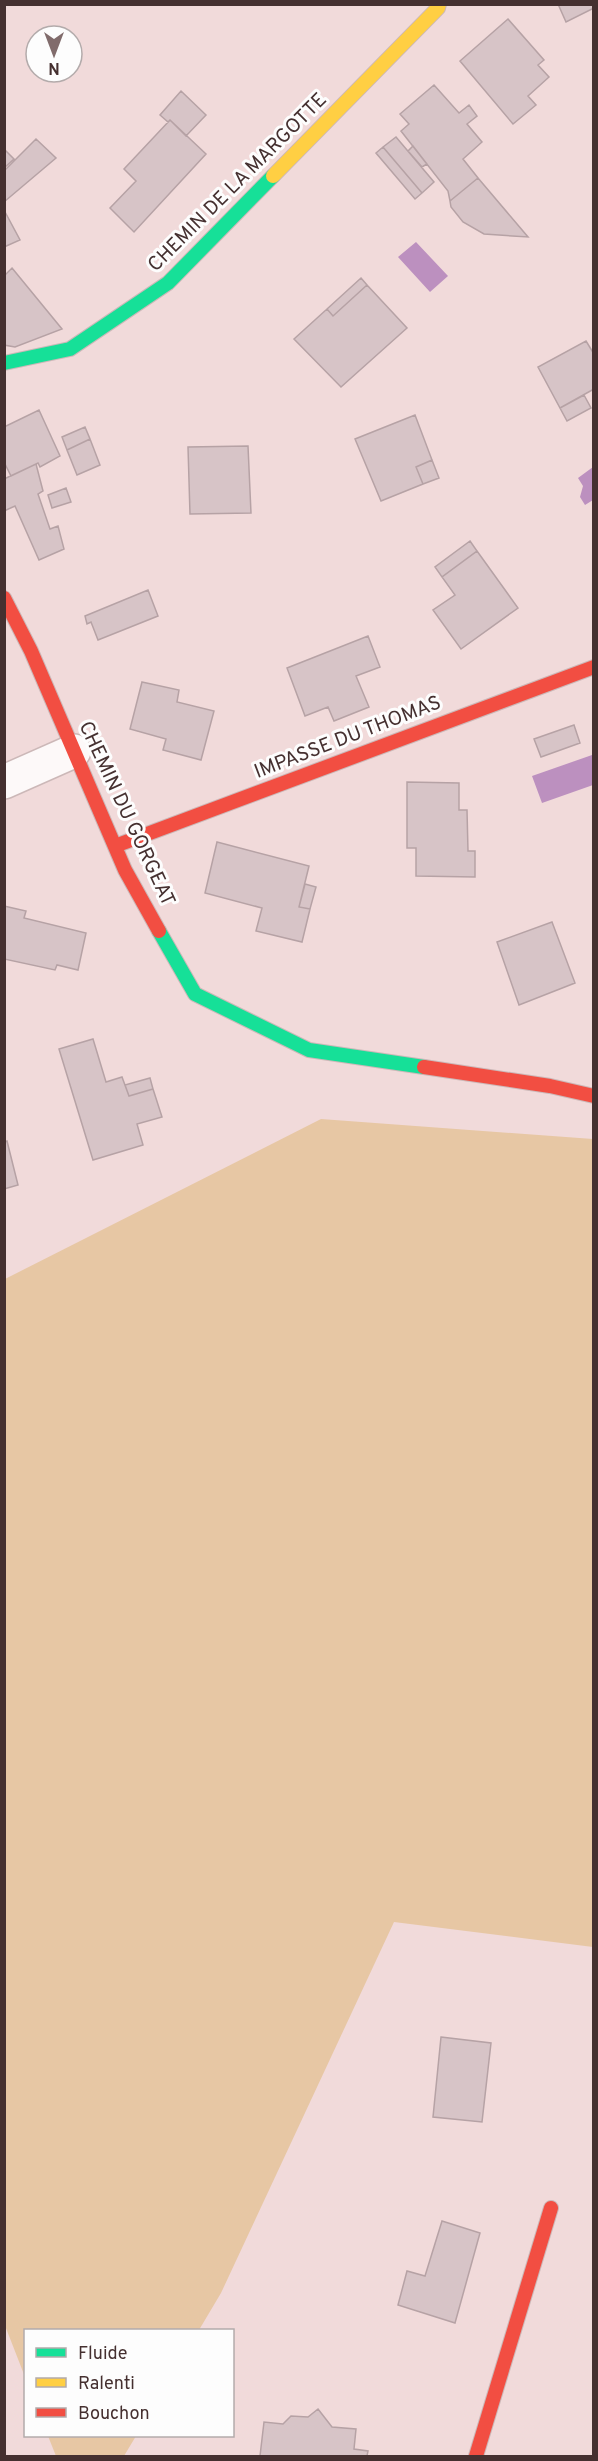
<svg xmlns="http://www.w3.org/2000/svg" width="598" height="2461" font-family="Overpass,sans-serif">
<style>
.green{fill:#e7c7a4}
.water{fill:#bc90bf}
.building{fill:#d7c4c7;stroke:#b6a2a5;stroke-width:1.5}
.lines{fill:none;stroke-linecap:round;stroke-linejoin:round}
.street-casing{stroke:#ccb8b8;stroke-width:36}
.fast-casing{stroke:#ccb8b8;stroke-width:16}
.slow-casing{stroke:#ccb8b8;stroke-width:16}
.jam-casing{stroke:#ccb8b8;stroke-width:16}
.street{stroke:#fdf9f9;stroke-width:33}
.fast{stroke:#16e098;stroke-width:14}
.slow{stroke:#ffcf43;stroke-width:14}
.jam{stroke:#f24e42;stroke-width:14}
.labels{text-anchor:middle;dominant-baseline:central;stroke-width:6;stroke-linejoin:round;paint-order:stroke}
.street-label{font-size:20px;fill:#453030;stroke:#fdfdfd}
</style>
<rect width="100%" height="100%" fill="#f1dada"/>
<path class="green" d="M 321,1119 L 593,1139 L 593,1947 L 394,1922 L 221,2293 L 199,2330 L 26,2330 L 25,2377 L 4,2323 L 5,1279 Z
M 48,2436 L 136,2436 L 124,2456 L 56,2456 Z"/>
<path class="water" d="M 416,242 L 448,276 L 430,292 L 398,257 Z
M 593,467 L 593,500 L 585,505 L 580,497 L 583,486 L 578,478 Z
M 592,755 L 593,785 L 542,803 L 532,776 Z"/>
<path class="building" d="M 558,4 L 594,4 L 594,8 L 566,22 Z
M 508,19 L 544,60 L 538,65 L 549,77 L 528,96 L 536,105 L 513,124 L 460,61 Z
M 434,85 L 459,113 L 469,105 L 477,116 L 467,124 L 482,142 L 463,159 L 478,178 L 450,201 L 448,191 L 401,131 L 409,124 L 400,114 Z
M 181,91 L 206,115 L 186,136 L 170,120 L 168,122 L 160,115 Z
M 170,120 L 206,154 L 134,232 L 110,208 L 136,181 L 124,169 Z
M 396,137 L 434,182 L 422,193 L 383,147 Z
M 36,139 L 56,158 L 4,202 L 4,171 Z
M 413,146 L 427,164 L 422,167 L 408,151 Z
M 383,147 L 422,193 L 415,199 L 376,153 Z
M 4,149 L 14,159 L 4,168 Z
M 478,178 L 528,237 L 484,234 L 463,222 L 451,207 L 450,201 Z
M 4,210 L 20,240 L 4,247 Z
M 12,268 L 62,329 L 15,347 L 4,345 L 4,276 Z
M 361,278 L 367,285 L 333,316 L 327,309 Z
M 367,285 L 407,328 L 341,387 L 294,339 L 327,309 L 333,316 Z
M 586,341 L 594,354 L 594,389 L 560,408 L 538,367 Z
M 584,395 L 591,408 L 567,421 L 560,408 Z
M 39,410 L 60,456 L 40,467 L 38,463 L 11,476 L 4,462 L 4,427 Z
M 415,415 L 432,460 L 416,467 L 423,484 L 381,501 L 355,439 Z
M 85,427 L 90,439 L 67,450 L 62,437 Z
M 90,439 L 100,465 L 77,475 L 67,450 Z
M 248,446 L 251,513 L 190,514 L 188,447 Z
M 432,460 L 439,478 L 423,484 L 416,467 Z
M 36,464 L 43,491 L 38,494 L 50,529 L 58,526 L 64,549 L 39,560 L 15,506 L 4,511 L 4,479 Z
M 66,488 L 71,502 L 52,508 L 48,495 Z
M 470,541 L 477,551 L 442,577 L 435,567 Z
M 477,551 L 518,608 L 461,649 L 433,610 L 455,595 L 442,577 Z
M 148,590 L 158,616 L 98,640 L 91,622 L 87,624 L 85,616 Z
M 368,636 L 380,667 L 356,676 L 369,707 L 334,721 L 328,707 L 305,716 L 287,668 Z
M 142,682 L 179,690 L 177,702 L 214,711 L 201,760 L 163,750 L 166,739 L 130,729 Z
M 574,725 L 580,743 L 541,757 L 534,739 Z
M 407,782 L 459,783 L 459,810 L 467,810 L 468,851 L 475,851 L 475,877 L 416,876 L 416,848 L 407,848 Z
M 217,842 L 309,866 L 299,907 L 310,909 L 302,942 L 256,931 L 262,908 L 205,893 Z
M 305,884 L 316,887 L 310,909 L 299,907 Z
M 4,906 L 26,911 L 24,918 L 86,933 L 78,970 L 57,965 L 55,970 L 4,959 Z
M 552,922 L 575,983 L 519,1005 L 497,942 Z
M 93,1039 L 106,1082 L 122,1077 L 129,1096 L 153,1089 L 162,1117 L 137,1124 L 143,1145 L 93,1160 L 59,1049 Z
M 150,1078 L 153,1089 L 129,1096 L 125,1085 Z
M 7,1141 L 18,1185 L 4,1189 L 4,1142 Z
M 441,2037 L 491,2043 L 482,2122 L 433,2117 Z
M 442,2221 L 480,2233 L 455,2323 L 398,2305 L 407,2271 L 425,2276 Z
M 318,2409 L 332,2427 L 356,2429 L 354,2449 L 368,2451 L 367,2456 L 260,2456 L 264,2422 L 283,2424 L 291,2416 L 308,2417 Z"/>
<g class="lines">
<defs>
<path id="street" d="M 4,782 L 74,751"/>
<path id="fast" d="M 4,363 L 70,349 L 168,283 L 273,176
M 159,931 L 195,994 L 309,1050 L 424,1067"/>
<path id="slow" d="M 273,176 L 438,8 L 439,4"/>
<path id="jam" d="M 4,598 L 31,651 L 125,870 L 159,931
M 115,846 L 594,667
M 424,1067 L 550,1086 L 594,1096
M 476,2456 L 551,2208"/>
</defs>
<use href="#street" class="street-casing"/>
<use href="#fast" class="fast-casing"/>
<use href="#slow" class="slow-casing"/>
<use href="#jam" class="jam-casing"/>
<use href="#street" class="street"/>
<use href="#fast" class="fast"/>
<use href="#slow" class="slow"/>
<use href="#jam" class="jam"/>
</g>
<g class="labels">
<g class="street-label">
<text transform="translate(238 183) rotate(-45)">CHEMIN DE LA MARGOTTE</text>
<text transform="translate(348 738) rotate(-21)">IMPASSE DU THOMAS</text>
<text transform="translate(126 814) rotate(65)">CHEMIN DU GORGEAT</text>
</g>
</g>
<rect width="598" height="2461" fill="none" stroke="#453030" stroke-width="12"/>
<rect x="24" y="2329" width="210" height="108" fill="#fdfdfd" stroke="#b3abab" stroke-width="1.5"/>
<rect x="36" y="2348" width="30" height="9" fill="#16e098" stroke="#b3abab" stroke-width="1.5"/>
<text x="78" y="2359" font-size="18" fill="#453030">Fluide</text>
<rect x="36" y="2378" width="30" height="9" fill="#ffcf43" stroke="#b3abab" stroke-width="1.5"/>
<text x="78" y="2389" font-size="18" fill="#453030">Ralenti</text>
<rect x="36" y="2408" width="30" height="9" fill="#f24e42" stroke="#b3abab" stroke-width="1.5"/>
<text x="78" y="2419" font-size="18" fill="#453030">Bouchon</text>
<g transform="translate(54 54) rotate(180)"><circle r="28" fill="#fdfdfd" stroke="#b3abab" stroke-width="1.5"/>
<path d="M0-4.5L10 22L0 15L-10 22Z" fill="#816c6c"/>
<text y="-9" font-size="16" font-weight="bold" text-anchor="middle" fill="#453030">N</text>
</g>
</svg>
